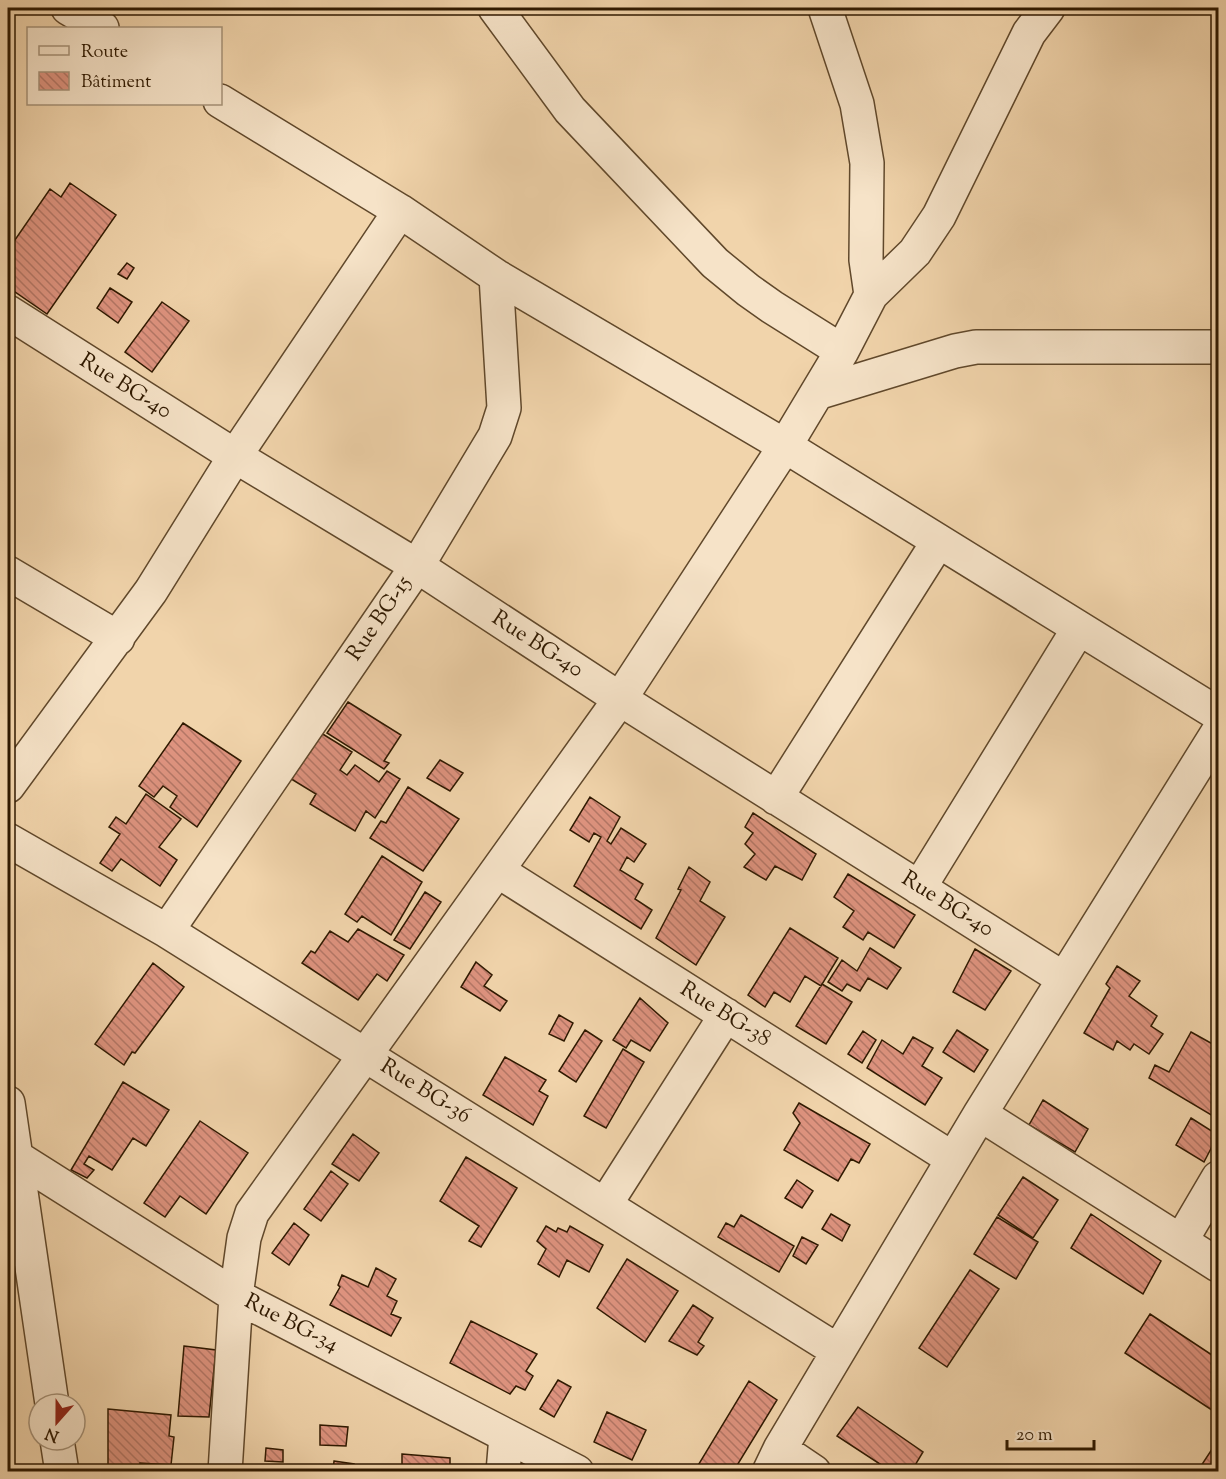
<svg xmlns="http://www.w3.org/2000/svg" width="1226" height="1479" font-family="'Sorts Mill Goudy',serif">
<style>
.building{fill:url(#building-back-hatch);stroke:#2f1900;stroke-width:1.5}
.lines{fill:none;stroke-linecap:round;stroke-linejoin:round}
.minor-casing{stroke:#60482b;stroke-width:36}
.minor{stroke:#f6e3c8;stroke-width:33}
.labels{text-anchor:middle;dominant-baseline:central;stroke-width:5;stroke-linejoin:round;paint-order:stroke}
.street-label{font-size:22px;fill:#2f1900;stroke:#f6e3c8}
</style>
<defs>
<pattern id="building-back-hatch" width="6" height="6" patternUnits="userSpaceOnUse" patternTransform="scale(1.5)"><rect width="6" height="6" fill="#de937f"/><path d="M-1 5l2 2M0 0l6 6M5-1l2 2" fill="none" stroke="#b47766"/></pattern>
</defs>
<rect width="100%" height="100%" fill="#f1d4ab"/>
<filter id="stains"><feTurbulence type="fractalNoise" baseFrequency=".00333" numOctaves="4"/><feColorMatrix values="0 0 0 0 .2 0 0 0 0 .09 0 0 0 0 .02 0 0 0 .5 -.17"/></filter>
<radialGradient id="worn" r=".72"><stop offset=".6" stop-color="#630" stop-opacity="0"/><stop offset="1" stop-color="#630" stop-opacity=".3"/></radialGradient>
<path class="building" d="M 70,183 L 116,215 L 47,314 L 8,287 L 8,267 L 10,264 L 8,263 L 8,250 L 50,189 L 61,197 Z
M 127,263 L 134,268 L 127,279 L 118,274 Z
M 110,288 L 132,302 L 118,323 L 97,308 Z
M 162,302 L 189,321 L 152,372 L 125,352 Z
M 348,702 L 401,735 L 384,761 L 389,763 L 384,769 L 327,733 Z
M 183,723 L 241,761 L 197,827 L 170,807 L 177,796 L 163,786 L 154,797 L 139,786 Z
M 321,733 L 352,752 L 340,770 L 347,775 L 355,765 L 379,782 L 387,771 L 400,779 L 375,818 L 366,811 L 355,831 L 310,804 L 316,794 L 288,777 Z
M 440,760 L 463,773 L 450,791 L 427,778 Z
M 408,787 L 459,819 L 423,871 L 370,838 L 381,821 L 386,823 Z
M 146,794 L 181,819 L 159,847 L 177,860 L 160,886 L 121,859 L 112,871 L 100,863 L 120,834 L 109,827 L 116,817 L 126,824 Z
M 590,797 L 620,817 L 607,841 L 611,844 L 621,828 L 646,844 L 634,862 L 627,857 L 620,870 L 643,884 L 635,899 L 652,910 L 641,929 L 574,886 L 601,837 L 594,833 L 589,842 L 570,830 Z
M 753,813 L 816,854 L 802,880 L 775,866 L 766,880 L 744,867 L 755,854 L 745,844 L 753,833 L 745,827 Z
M 382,856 L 422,882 L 391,935 L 362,916 L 357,922 L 345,914 Z
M 689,867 L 710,882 L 700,901 L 725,917 L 696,965 L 656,938 L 681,890 L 678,889 Z
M 848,874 L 915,915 L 894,948 L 868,932 L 863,940 L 843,927 L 854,911 L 834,897 Z
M 425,892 L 441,902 L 410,949 L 394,940 Z
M 790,928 L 838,958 L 821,986 L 805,976 L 790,1002 L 774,992 L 765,1007 L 748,995 Z
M 358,929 L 404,955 L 387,981 L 377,974 L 358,1000 L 302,963 L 311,951 L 315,953 L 330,931 L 348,942 Z
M 870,948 L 901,968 L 887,989 L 868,978 L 860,991 L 847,984 L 842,991 L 828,982 L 842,960 L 857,971 Z
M 975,949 L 1011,971 L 985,1010 L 953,992 Z
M 476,962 L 492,975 L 484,986 L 507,1001 L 500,1011 L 461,987 Z
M 153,963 L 184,987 L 135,1053 L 132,1052 L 124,1065 L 95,1044 Z
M 1117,966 L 1140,981 L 1129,996 L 1157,1016 L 1151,1026 L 1163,1034 L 1149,1054 L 1134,1044 L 1130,1050 L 1117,1041 L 1113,1050 L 1084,1033 L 1110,988 L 1106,984 Z
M 822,984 L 852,1002 L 826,1044 L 796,1026 Z
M 640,998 L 668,1023 L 650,1051 L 631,1040 L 626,1048 L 613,1040 Z
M 559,1015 L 573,1023 L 564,1041 L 549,1034 Z
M 585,1030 L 602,1041 L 576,1082 L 559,1071 Z
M 957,1030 L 988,1050 L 974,1072 L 943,1052 Z
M 863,1031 L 876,1040 L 862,1063 L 848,1054 Z
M 1191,1032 L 1218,1047 L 1218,1119 L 1149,1078 L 1155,1065 L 1169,1072 Z
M 913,1037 L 933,1048 L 922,1066 L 942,1078 L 925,1105 L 867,1068 L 882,1040 L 903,1054 Z
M 623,1049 L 644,1062 L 606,1128 L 584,1116 Z
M 505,1057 L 546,1080 L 539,1091 L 548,1096 L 533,1125 L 483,1095 Z
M 123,1082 L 169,1110 L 146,1146 L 133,1138 L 112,1170 L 89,1156 L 84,1164 L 94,1170 L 87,1178 L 71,1170 Z
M 1043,1100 L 1088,1129 L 1075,1152 L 1029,1125 Z
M 799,1103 L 870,1144 L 859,1163 L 851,1159 L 838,1181 L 784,1150 L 800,1123 L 793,1113 Z
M 1191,1118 L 1218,1135 L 1204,1162 L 1176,1145 Z
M 200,1121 L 248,1153 L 206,1214 L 180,1196 L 165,1217 L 144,1203 Z
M 353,1134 L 379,1153 L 359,1181 L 332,1164 Z
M 466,1157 L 517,1188 L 481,1247 L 469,1241 L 479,1226 L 440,1201 Z
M 331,1171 L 348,1184 L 321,1221 L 304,1209 Z
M 1023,1177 L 1058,1200 L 1033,1238 L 998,1215 Z
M 797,1180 L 813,1191 L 802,1208 L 785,1198 Z
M 831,1214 L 850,1225 L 842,1241 L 822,1229 Z
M 1091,1214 L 1161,1261 L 1143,1294 L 1071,1248 Z
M 741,1215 L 794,1246 L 779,1272 L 718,1237 L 726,1223 L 734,1227 Z
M 997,1217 L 1038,1242 L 1016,1279 L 974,1254 Z
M 294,1223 L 309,1235 L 289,1265 L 272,1253 Z
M 546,1226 L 556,1232 L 558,1228 L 567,1232 L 570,1226 L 603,1245 L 589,1272 L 567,1260 L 559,1277 L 538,1264 L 546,1249 L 537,1241 Z
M 802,1237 L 818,1245 L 806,1264 L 793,1256 Z
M 627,1259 L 678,1291 L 645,1342 L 597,1308 Z
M 376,1268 L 396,1279 L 387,1296 L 397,1301 L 391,1314 L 401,1318 L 391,1336 L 330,1305 L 340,1287 L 338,1285 L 342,1275 L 368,1287 Z
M 970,1270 L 999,1289 L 947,1367 L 919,1348 Z
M 693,1305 L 713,1318 L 698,1342 L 704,1346 L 697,1355 L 669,1341 Z
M 1150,1314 L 1218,1359 L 1218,1414 L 1125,1353 Z
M 471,1321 L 537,1354 L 526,1371 L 533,1376 L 525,1390 L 516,1386 L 510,1394 L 450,1363 Z
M 184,1346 L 216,1350 L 209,1417 L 178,1416 Z
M 558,1380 L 571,1387 L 554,1417 L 540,1409 Z
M 749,1381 L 777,1400 L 733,1472 L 703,1472 L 697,1467 Z
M 858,1407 L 923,1452 L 911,1472 L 892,1472 L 837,1436 Z
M 108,1409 L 171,1415 L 169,1436 L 174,1437 L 171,1465 L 140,1463 L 140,1472 L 108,1469 Z
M 607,1412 L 646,1430 L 632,1460 L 594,1442 Z
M 320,1425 L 348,1427 L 346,1446 L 320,1445 Z
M 1218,1440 L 1218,1472 L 1197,1472 Z
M 266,1448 L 283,1450 L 283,1462 L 265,1461 Z
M 402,1454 L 450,1458 L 450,1472 L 402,1472 Z
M 334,1461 L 354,1464 L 353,1472 L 333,1472 Z"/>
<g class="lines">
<defs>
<path id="minor" d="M 68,8 L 102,28
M 495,8 L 570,110 L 715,263 L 748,290 L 772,307 L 842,351
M 825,8 L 857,104 L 867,163 L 866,260 L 871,295
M 220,101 L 400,211 L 496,276 L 785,446 L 1218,714
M 8,312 L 235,456 L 417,566 L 620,699 L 1064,979
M 817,393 L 955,351 L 976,347 L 1218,347
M 8,573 L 118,638
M 8,786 L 151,591 L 235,456 L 400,211
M 776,798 L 938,542
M 8,840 L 167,931 L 838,1351
M 498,871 L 953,1159
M 919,888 L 1079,628
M 167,931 L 417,566 L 495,436 L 504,408 L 496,276
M 8,1103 L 52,1404
M 980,1114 L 1218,1265
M 16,1157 L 236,1296 L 577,1472
M 605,1205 L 726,1015
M 1181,1241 L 1218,1178
M 57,1440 L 62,1472
M 780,1449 L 814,1472
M 225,1472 L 236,1296 L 244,1238 L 252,1213 L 620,699 L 785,446 L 842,351 L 871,295 L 915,252 L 939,216 L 1029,33 L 1048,8
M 503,1472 L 506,1436
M 769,1472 L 780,1449 L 980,1114 L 1218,732"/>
</defs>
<use href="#minor" class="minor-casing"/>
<use href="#minor" class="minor"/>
</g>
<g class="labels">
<g class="street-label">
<text transform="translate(125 387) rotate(32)">Rue BG-40</text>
<text transform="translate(380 619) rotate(-56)">Rue BG-15</text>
<text transform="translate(537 645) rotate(33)">Rue BG-40</text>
<text transform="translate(947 905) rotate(32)">Rue BG-40</text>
<text transform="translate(725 1015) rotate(32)">Rue BG-38</text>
<text transform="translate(425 1092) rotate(32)">Rue BG-36</text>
<text transform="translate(291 1324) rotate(27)">Rue BG-34</text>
</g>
</g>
<rect width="1226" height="1479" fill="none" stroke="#f1d4ab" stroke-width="30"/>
<rect x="9" y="9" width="1208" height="1461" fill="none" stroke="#2f1900" stroke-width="3"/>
<rect x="15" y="15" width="1196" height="1449" fill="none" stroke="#2f1900" stroke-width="1.5"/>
<rect x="27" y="27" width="195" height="78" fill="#f6e3c8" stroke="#a69278" stroke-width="1.5"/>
<rect x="39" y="46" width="30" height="9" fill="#f6e3c8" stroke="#a69278" stroke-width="1.5"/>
<text x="81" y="57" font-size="18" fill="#2f1900">Route</text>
<rect x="39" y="72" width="30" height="18" fill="url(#building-back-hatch)" stroke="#a69278" stroke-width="1.5"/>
<text x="81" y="87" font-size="18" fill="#2f1900">Bâtiment</text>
<g transform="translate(57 1422) rotate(201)"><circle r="28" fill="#f6e3c8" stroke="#a69278" stroke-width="1.5"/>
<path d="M0-4.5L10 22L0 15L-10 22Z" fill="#8f2418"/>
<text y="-9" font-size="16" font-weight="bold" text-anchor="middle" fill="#2f1900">N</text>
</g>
<path d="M1007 1440v9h87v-9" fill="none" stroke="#2f1900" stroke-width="3"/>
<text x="1016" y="1440" font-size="18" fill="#2f1900" stroke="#f6e3c8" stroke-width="4.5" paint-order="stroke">20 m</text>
<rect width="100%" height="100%" filter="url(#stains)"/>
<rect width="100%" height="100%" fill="url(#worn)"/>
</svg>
